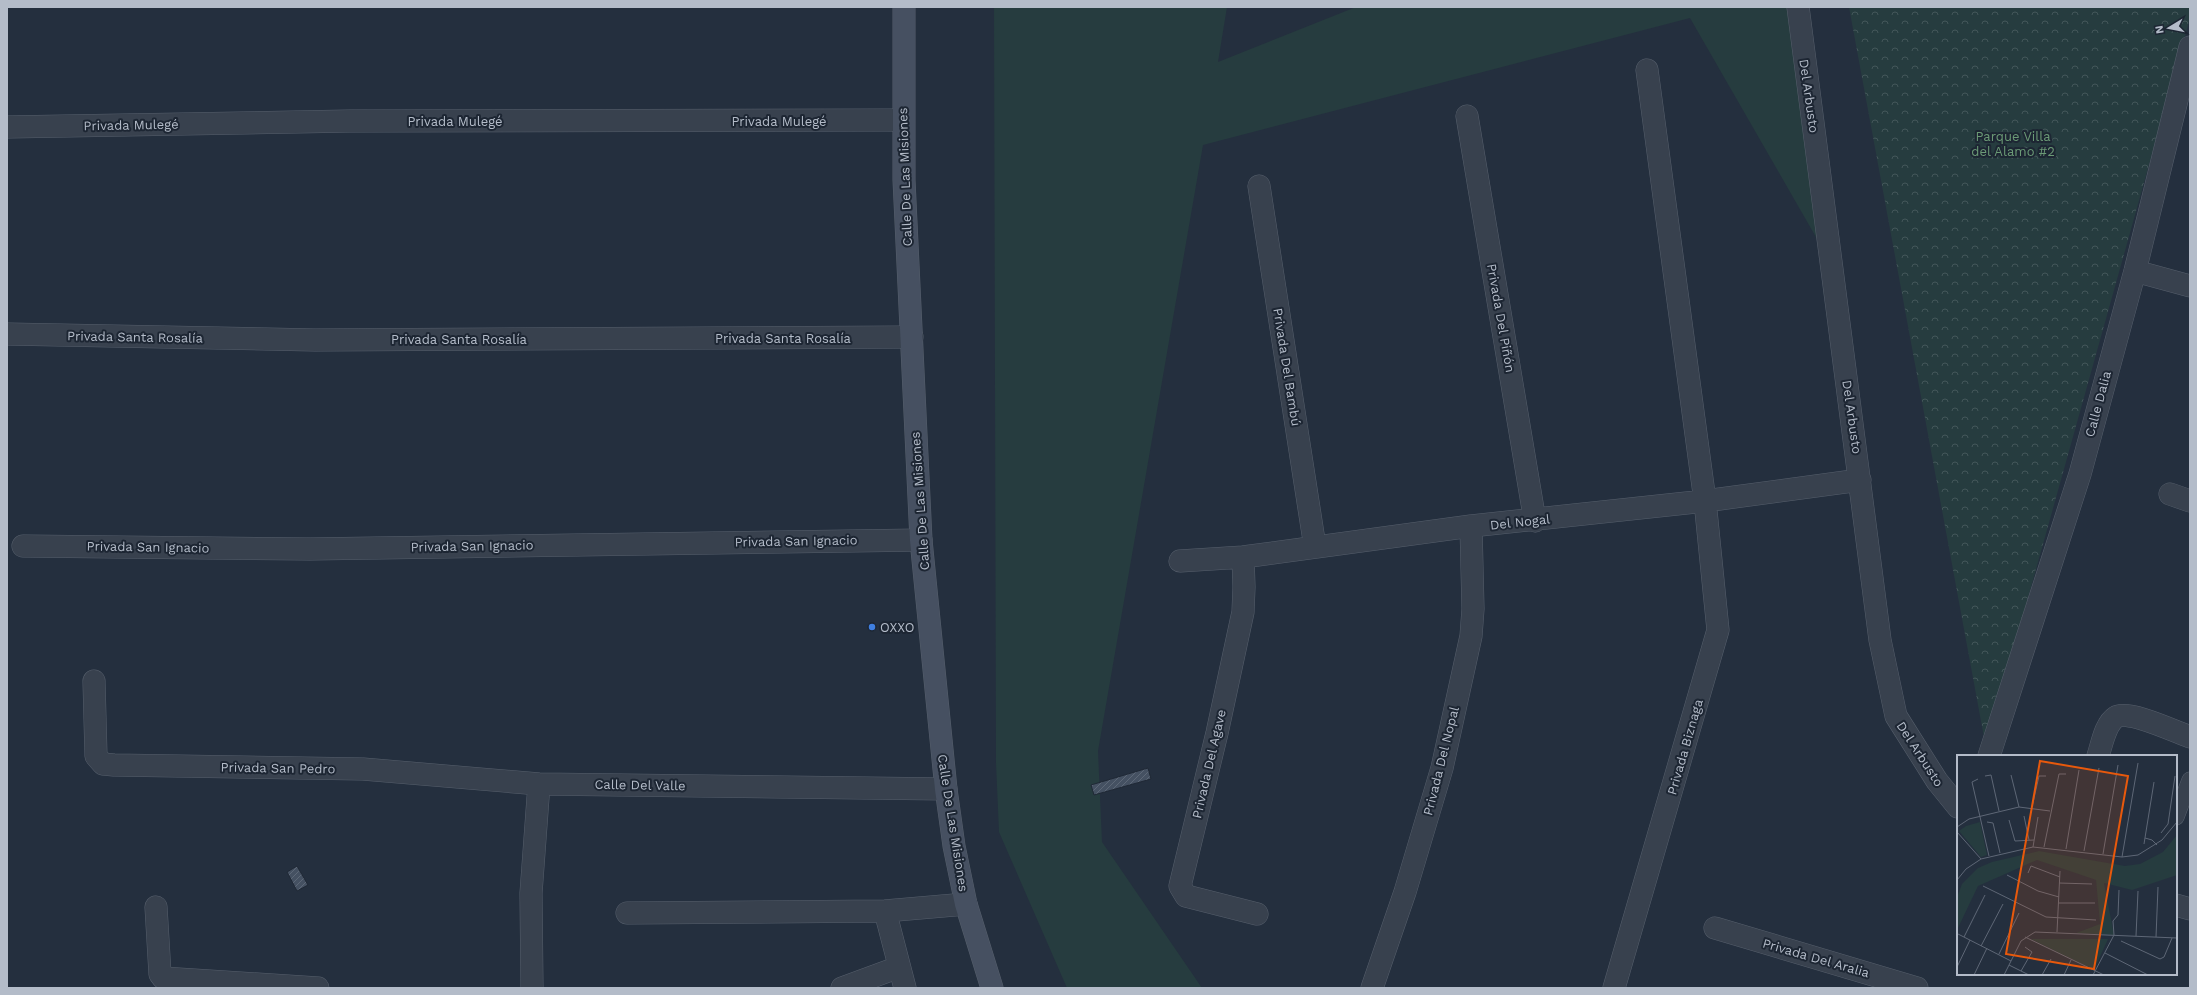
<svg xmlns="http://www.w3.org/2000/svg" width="2197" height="995" font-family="'Work Sans',sans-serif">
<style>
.green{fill:#263c3f}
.park{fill:url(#park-crowns)}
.building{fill:url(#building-hatch);stroke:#1f2835}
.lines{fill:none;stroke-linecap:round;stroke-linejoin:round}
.lane-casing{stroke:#565f6c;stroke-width:17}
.street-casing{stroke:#565f6c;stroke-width:23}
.secondary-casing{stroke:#565f6c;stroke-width:23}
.lane{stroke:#38414e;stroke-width:16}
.street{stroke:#38414e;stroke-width:22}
.secondary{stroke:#465061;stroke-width:22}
.shop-dot{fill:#3f7fe0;stroke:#1d2633;stroke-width:1.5}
.labels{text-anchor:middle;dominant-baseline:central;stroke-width:4;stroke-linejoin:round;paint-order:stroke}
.street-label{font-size:13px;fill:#b4bcc9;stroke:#1d2633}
.park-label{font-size:13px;fill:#6b9a76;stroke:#1d2633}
.poi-label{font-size:13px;fill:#b4bcc9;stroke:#1d2633;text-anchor:start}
.inset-road{fill:none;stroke:#5e6776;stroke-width:1}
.view{fill:#e8590c;fill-opacity:0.15;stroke:#e8590c;stroke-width:2}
.inset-edge{fill:none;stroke:#b4bcc9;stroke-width:2}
</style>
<defs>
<pattern id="park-crowns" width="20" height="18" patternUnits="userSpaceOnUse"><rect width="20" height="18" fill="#263c3f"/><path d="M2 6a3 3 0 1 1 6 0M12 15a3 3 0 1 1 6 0" fill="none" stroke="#435659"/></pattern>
<pattern id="building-hatch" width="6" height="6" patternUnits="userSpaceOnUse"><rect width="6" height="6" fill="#455162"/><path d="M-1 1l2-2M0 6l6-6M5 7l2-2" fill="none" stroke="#5d6877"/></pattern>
</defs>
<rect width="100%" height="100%" fill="#242f3e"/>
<path class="green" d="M 994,7 L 1227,7 L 1218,62 L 1356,7 L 1798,7 L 1832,265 L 1690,18 L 1203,145 L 1098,751 L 1102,842 L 1202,988 L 1067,988 L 999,832 L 996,763 Z"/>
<path class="park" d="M 1849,7 L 2190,7 L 2190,18 L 1986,748 Z"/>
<path class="building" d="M 1148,768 L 1151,779 L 1094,795 L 1091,785 Z
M 297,866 L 308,885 L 297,891 L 287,872 Z"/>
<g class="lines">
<defs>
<path id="lane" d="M 2176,817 L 2190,780"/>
<path id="street" d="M 1798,7 L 1880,640 L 1896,716 L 1937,781 L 1958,807
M 1467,116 L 1535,521
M 7,127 L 350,121 L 903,120
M 1259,186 L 1315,547
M 2135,271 L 2190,286
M 7,334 L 315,340 L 912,337
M 2170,494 L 2190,501
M 23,546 L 310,549 L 921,540
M 1243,557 L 1244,587 L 1243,612 L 1217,733 L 1180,886 L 1186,896 L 1257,914
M 1180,561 L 1243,557 L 1471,526 L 1705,501 L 1860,480
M 94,681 L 96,756 L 103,764 L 114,765 L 363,769 L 539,784 L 946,789
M 1989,756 L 2080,474 L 2135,271 L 2190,47
M 2098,756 C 2102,744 2105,724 2116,717 C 2127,709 2176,732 2190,737
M 2176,905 L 2190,909
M 156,907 L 160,974 L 163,978 L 318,988
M 885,911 L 905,988
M 627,913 L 885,911 L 966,904
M 1715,928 L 1917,988
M 532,988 L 531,893 L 539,784
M 842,988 L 899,967
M 1372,988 L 1405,892 L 1442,768 L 1471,636 L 1473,609 L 1471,526
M 1614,988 L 1718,630 L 1705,501 L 1647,70"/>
<path id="secondary" d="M 904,7 L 904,180 L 921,540 L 946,789 L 954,846 L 966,904 L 992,988"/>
</defs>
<use href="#lane" class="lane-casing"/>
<use href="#street" class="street-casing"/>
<use href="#secondary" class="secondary-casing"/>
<use href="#lane" class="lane"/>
<use href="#street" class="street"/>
<use href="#secondary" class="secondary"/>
</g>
<circle class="shop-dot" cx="872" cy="627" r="4"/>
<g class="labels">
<g class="street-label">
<text transform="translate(1809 96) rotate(82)">Del Arbusto</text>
<text x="455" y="121">Privada Mulegé</text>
<text x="779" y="121">Privada Mulegé</text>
<text transform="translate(131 125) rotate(-1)">Privada Mulegé</text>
<text transform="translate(905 177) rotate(-92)">Calle De Las Misiones</text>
<text transform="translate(1501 318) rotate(80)">Privada Del Piñón</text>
<text transform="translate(135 337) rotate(1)">Privada Santa Rosalía</text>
<text x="783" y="338">Privada Santa Rosalía</text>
<text x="459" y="339">Privada Santa Rosalía</text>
<text transform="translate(1287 367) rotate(81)">Privada Del Bambú</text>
<text transform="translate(2098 404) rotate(-75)">Calle Dalia</text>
<text transform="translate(1852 417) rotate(82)">Del Arbusto</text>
<text transform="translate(920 501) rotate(-94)">Calle De Las Misiones</text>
<text transform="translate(1520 522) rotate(-6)">Del Nogal</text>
<text transform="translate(796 541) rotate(-1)">Privada San Ignacio</text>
<text transform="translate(472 546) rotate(-1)">Privada San Ignacio</text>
<text transform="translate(148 547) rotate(1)">Privada San Ignacio</text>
<text transform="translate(1685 747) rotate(-74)">Privada Biznaga</text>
<text transform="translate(1920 754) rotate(57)">Del Arbusto</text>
<text transform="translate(1441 761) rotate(-76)">Privada Del Nopal</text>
<text transform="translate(1209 764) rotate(-77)">Privada Del Agave</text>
<text transform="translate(278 768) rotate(1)">Privada San Pedro</text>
<text transform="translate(640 785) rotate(1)">Calle Del Valle</text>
<text transform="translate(953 823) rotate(81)">Calle De Las Misiones</text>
<text transform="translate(1816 958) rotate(16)">Privada Del Aralia</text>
</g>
<g class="park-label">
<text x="2013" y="136">Parque Villa<tspan x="2013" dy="15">del Alamo #2</tspan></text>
</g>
<g class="poi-label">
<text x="880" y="627">OXXO</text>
</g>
</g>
<g transform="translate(1957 755)">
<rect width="220" height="220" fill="#242f3e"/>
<path d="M 220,80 L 220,120 L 175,135 L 147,128 L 157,180 L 119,178 L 143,169 L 139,125 L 80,105 L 21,131 L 0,175 L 0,142 L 5,129 L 21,113 L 35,107 L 82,96 L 168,111 L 183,109 L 206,97 Z" fill="#263c3f"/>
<path d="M 23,67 L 30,100 L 24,102 L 2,76 L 9,71 ZM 74,184 L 151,184 L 137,215 Z" fill="#263c3f"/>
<path class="inset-road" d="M 54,20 L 62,52M 28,21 L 34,20 L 42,56M 21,24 L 15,27 L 32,101M 75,52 L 82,21 L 89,21M 67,61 L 72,85M 52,65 L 58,86 L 77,85M 30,67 L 36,68 L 43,98M 0,72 L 12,64 L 62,52 L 93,56M 0,77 L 24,104M 204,78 L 211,69 L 218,21M 188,83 L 195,85 L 200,90M 187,89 L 197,27M 76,92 L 81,62M 87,92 L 102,19 L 109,19M 109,94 L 122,15M 127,96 L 142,13M 146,99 L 161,10M 165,102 L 181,8M 71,118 L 74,111 L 103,122M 50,120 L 81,136 L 102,142M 0,125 L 9,114 L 24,104 L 76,92 L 165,102 L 181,100 L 205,85 L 220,67M 102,128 L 135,129M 26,131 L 89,162 L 139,165M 101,148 L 138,148M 100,177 L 103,116M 1,179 L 54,206M 179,181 L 181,136M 7,182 L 28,140M 68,182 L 147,220M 199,182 L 201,132M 164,186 L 203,204 L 207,202 L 215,183M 24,191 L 46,149M 148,198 L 191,220M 42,199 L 62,158M 52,210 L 72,220M 0,212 L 13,185M 64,216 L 75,197 L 68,192M 17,220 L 30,193M 47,220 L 64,186 L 78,177 L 220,183M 85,220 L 94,204M 107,220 L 114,205M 136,220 L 157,180 L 156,166 L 161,160 L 162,135"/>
<path class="view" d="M 83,6 L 171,21 L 137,214 L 49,199 Z"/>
<rect width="220" height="220" class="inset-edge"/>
</g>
<rect width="2197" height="995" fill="none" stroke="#b4bcc9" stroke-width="16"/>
<g transform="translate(2169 28) rotate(260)" stroke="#1d2633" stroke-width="3" paint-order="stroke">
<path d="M0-3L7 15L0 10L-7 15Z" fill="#b4bcc9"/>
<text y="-6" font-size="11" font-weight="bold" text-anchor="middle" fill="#b4bcc9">N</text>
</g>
</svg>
